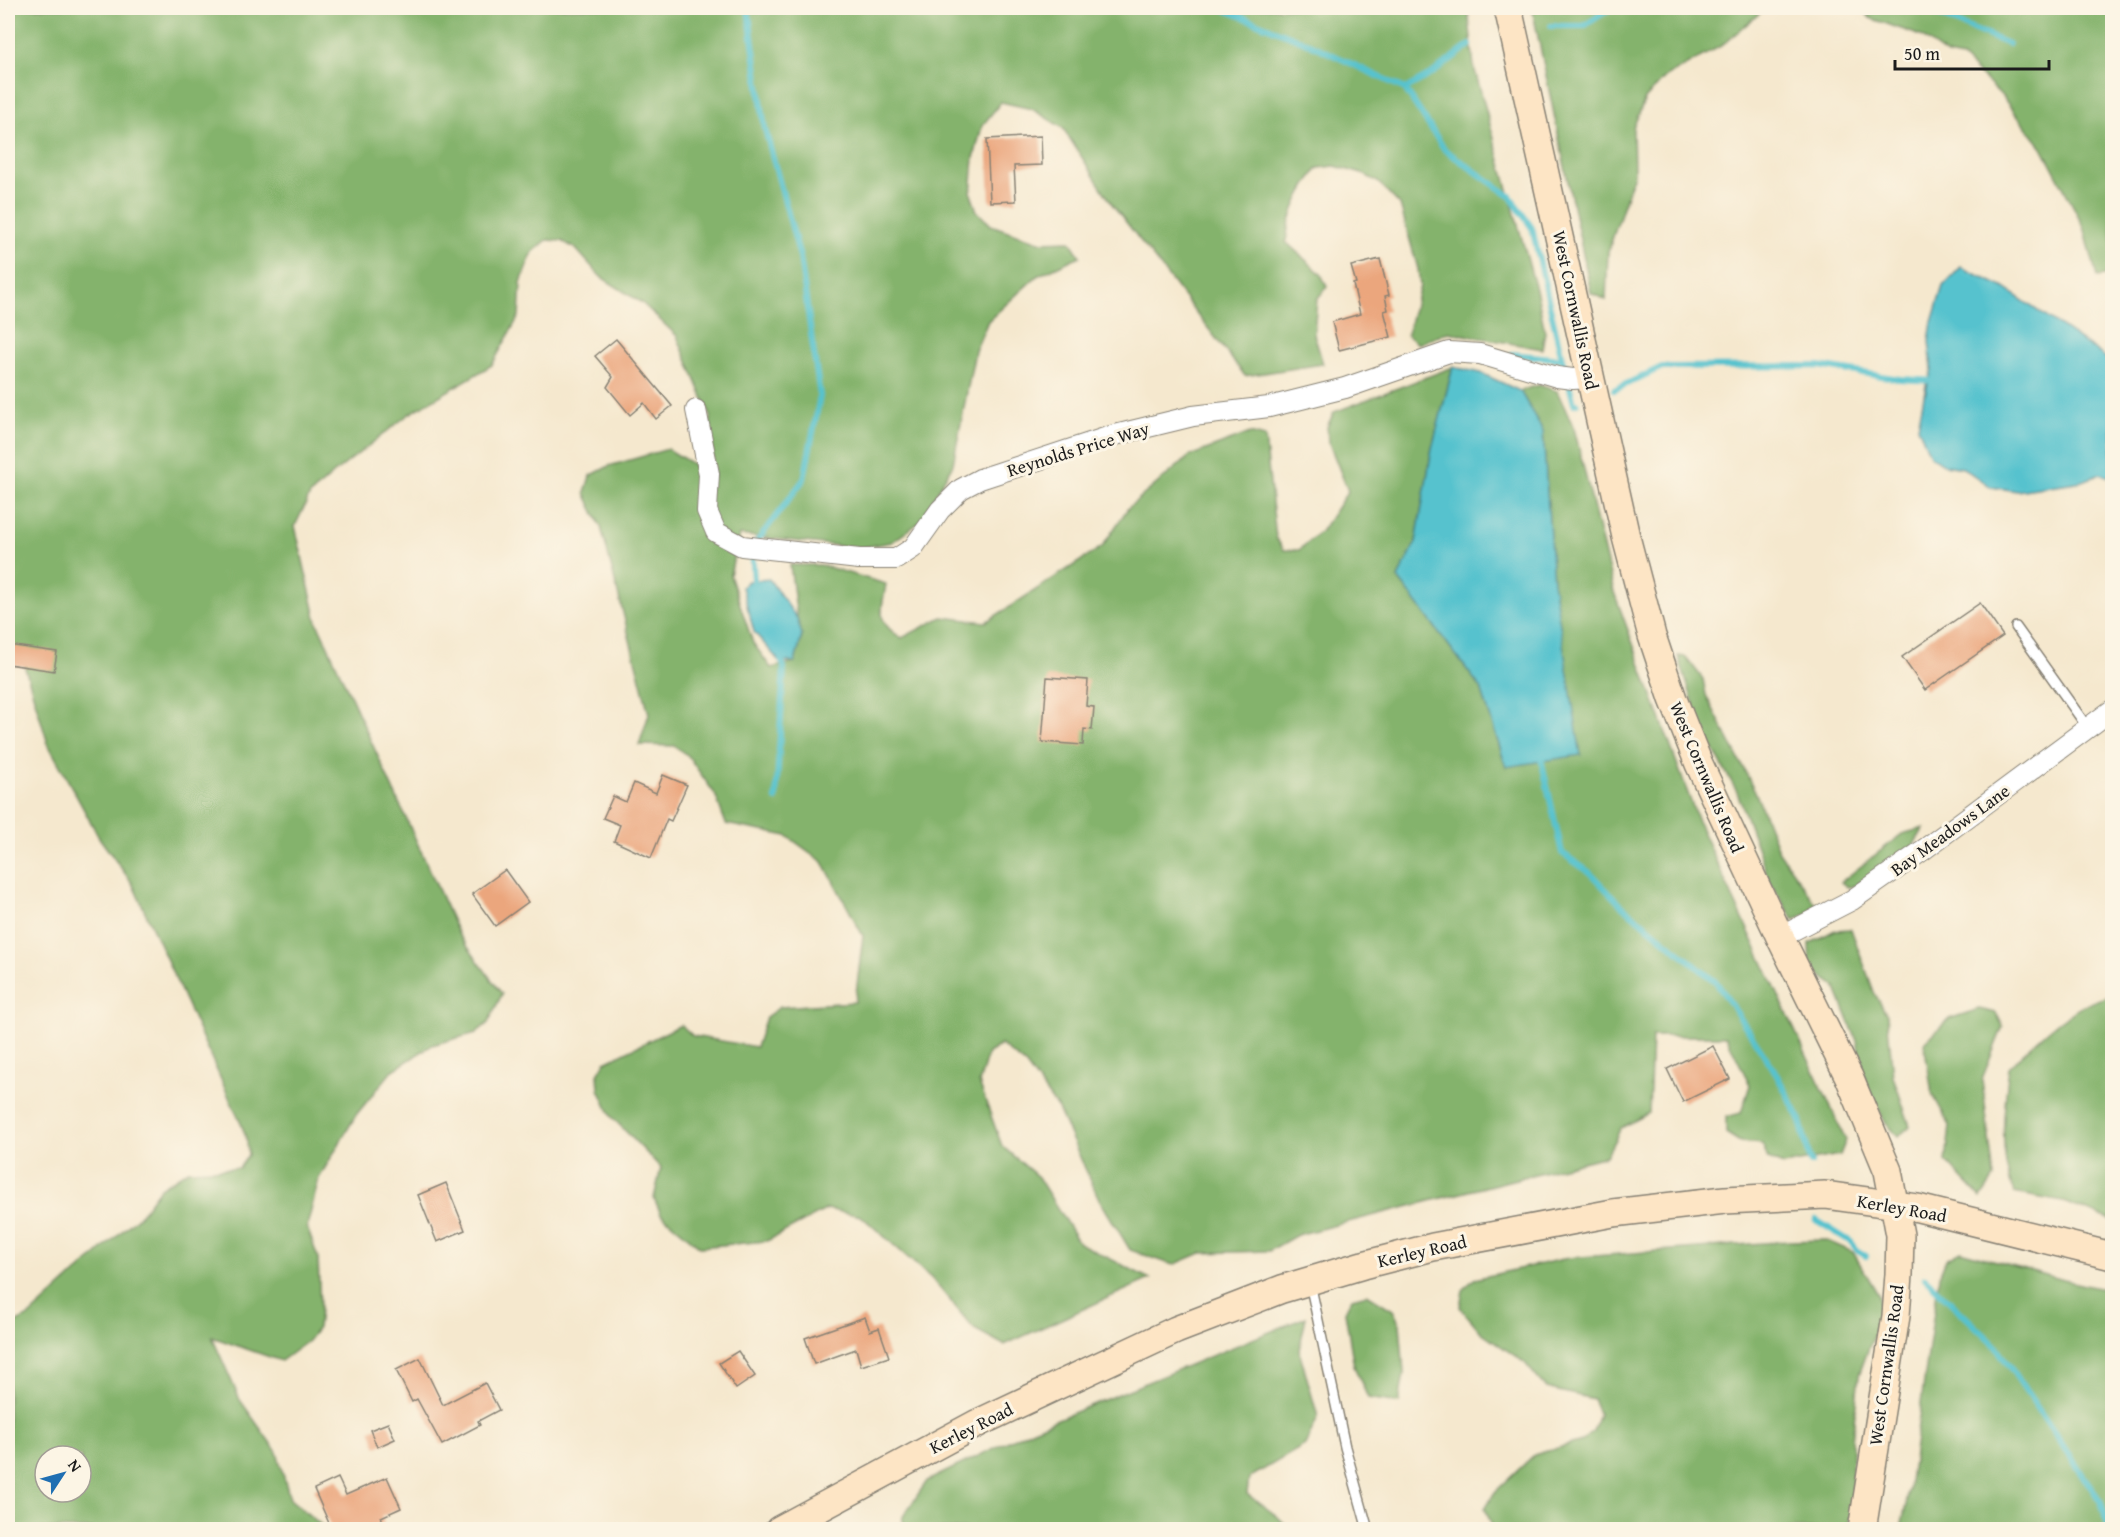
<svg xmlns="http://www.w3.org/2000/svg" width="2120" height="1537" font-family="'Gentium Book Plus',serif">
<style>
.forest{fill:#84b36c;stroke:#506844;stroke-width:1.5;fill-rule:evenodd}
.water{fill:#56c2ce;stroke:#396f75;stroke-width:1.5}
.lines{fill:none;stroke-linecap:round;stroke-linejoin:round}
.stream{stroke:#56c2ce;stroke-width:6}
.building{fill:#eba67d}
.lane-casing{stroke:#888275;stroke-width:12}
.street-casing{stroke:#888275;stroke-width:22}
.secondary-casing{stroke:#888275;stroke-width:30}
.lane{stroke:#fff;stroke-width:9}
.street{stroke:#fff;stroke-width:20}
.secondary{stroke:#fde5c5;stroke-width:27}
.labels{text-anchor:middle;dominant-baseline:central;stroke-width:6;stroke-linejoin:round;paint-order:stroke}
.street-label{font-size:18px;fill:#1c1c1c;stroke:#fcf5e5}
</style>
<rect width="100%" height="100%" fill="#fcf5e5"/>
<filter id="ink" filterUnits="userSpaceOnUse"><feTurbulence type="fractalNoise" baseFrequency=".0167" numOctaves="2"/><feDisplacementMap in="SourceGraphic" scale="12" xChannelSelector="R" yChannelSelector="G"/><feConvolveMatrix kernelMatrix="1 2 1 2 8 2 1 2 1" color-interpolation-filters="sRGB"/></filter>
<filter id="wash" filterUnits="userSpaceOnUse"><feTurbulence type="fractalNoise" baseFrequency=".008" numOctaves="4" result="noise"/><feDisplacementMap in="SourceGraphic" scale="24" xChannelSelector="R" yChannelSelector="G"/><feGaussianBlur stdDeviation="1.35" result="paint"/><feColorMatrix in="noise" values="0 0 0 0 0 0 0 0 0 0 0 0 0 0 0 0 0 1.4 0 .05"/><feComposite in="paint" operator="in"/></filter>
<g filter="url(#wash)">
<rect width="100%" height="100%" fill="#f5e8ce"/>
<path class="forest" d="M 8,8 L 1468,8 L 1474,67 L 1537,293 L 1545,332 L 1542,349 L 1448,332 L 1418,344 L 1407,335 L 1420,286 L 1418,269 L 1400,205 L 1378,182 L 1365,175 L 1335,166 L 1318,168 C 1301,191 1289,213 1286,242 L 1321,274 L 1327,287 L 1317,299 L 1314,334 L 1323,364 L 1245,376 L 1112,204 L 1063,128 L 1032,109 L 1001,102 L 982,126 L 974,158 L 971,194 L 977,211 L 991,225 L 1039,242 L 1070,241 L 1080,256 L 1037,276 L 988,321 L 975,351 L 953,464 L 920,522 L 892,542 L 860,548 L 739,535 L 730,575 L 753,643 L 771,668 L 795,662 L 802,636 L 797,618 L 790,565 L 821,565 L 886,584 C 882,610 874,622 902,638 L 942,617 L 986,622 L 1102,547 L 1128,508 L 1190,456 L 1250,433 L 1265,437 L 1276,538 L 1284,550 L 1299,550 L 1323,529 L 1348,491 L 1329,443 L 1327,427 L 1334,412 L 1453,367 L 1432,448 L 1416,542 L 1398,578 L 1481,688 L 1506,767 L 1553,582 L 1543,431 L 1520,391 L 1539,385 L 1557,391 L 1574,428 L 1614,592 L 1701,829 L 1846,1140 L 1840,1155 L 1783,1165 L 1768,1159 L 1762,1144 L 1740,1142 L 1726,1133 L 1726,1117 L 1741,1113 L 1750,1085 L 1726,1036 L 1652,1036 L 1649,1113 L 1621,1128 L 1606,1156 L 1297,1235 L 1269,1251 L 1201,1253 L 1173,1265 L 1130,1250 L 1099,1199 L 1058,1109 L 1026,1065 L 1001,1045 L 988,1053 L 979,1083 L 1002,1146 L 1038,1177 L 1079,1243 L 1150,1279 L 1004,1345 L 974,1329 L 932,1279 L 861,1216 L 827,1209 L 767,1241 L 700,1247 L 661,1214 L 654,1198 L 661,1168 L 611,1116 L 599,1089 L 598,1074 L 605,1062 L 681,1025 L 693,1036 L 756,1047 L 766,1017 L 780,1007 L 855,1002 L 863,936 L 823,862 L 787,836 L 726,824 L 715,794 L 688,756 L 674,746 L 639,745 L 649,714 L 601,527 L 585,493 L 590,476 L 609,466 L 668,449 L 714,477 L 710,414 L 677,336 L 642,303 L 601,277 L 576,249 L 562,241 L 547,240 L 533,252 L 526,268 L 521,283 L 519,316 L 492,365 L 409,414 L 334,473 L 310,495 L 295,526 L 317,622 L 459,935 L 502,994 L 488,1023 L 476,1033 L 432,1045 L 392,1071 L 356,1115 L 319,1178 L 307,1227 L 318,1258 L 320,1309 L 318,1328 L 308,1341 L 281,1361 L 212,1337 L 240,1400 L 277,1452 L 290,1499 L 326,1529 L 8,1529 L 8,1321 L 15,1323 L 29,1316 L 141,1214 L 160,1188 L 188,1170 L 239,1168 L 248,1155 L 247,1141 L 242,1126 L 132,883 L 100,839 L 48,744 L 23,661 L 8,646 ZM 45,1456 L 81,1456 L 81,1492 L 45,1492 Z
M 1532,8 L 1766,8 L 1721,46 L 1665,77 L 1645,99 L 1633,128 L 1634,174 L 1608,252 L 1606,300 L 1591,293 Z
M 1861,8 L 2112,8 L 2112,275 L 2097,277 L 2084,227 L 2042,147 L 2000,94 L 1962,58 L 1947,55 L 1921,36 L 1870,18 Z
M 1678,656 L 1686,657 L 1703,679 L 1706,695 L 1755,791 L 1779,852 L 1816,904 L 1813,910 L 1794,920 L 1770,883 L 1737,792 L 1702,729 Z
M 1924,828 L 1910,851 L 1855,886 L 1847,887 L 1841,882 L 1902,834 Z
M 1851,929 L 1874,992 L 1887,1015 L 1893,1076 L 1910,1126 L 1898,1137 L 1884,1120 L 1866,1083 L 1857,1041 L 1835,986 L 1810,968 L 1809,944 L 1835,930 Z
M 2112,996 L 2112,1220 L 2063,1202 L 2014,1193 C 1998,1154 2004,1108 2009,1067 C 2037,1040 2073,1002 2112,996 Z
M 1979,1009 L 1996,1013 L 2003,1026 L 1982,1079 L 1994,1178 L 1981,1198 L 1946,1161 L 1950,1126 L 1932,1093 L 1924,1043 L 1949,1019 Z
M 1825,1240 L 1853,1252 L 1879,1296 L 1881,1315 L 1859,1375 L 1852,1442 L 1853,1511 L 1846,1529 L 1493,1529 L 1485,1508 L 1495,1492 L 1534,1455 L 1582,1441 L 1593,1431 L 1599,1414 L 1593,1399 L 1546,1388 L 1525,1363 L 1481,1332 L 1460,1307 L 1463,1290 L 1474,1279 L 1568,1258 L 1789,1241 Z
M 1960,1251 L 2064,1280 L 2112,1291 L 2112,1529 L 1901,1529 L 1908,1495 L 1939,1276 L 1946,1259 Z
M 1367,1294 L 1393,1310 L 1400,1324 L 1404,1373 L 1399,1403 L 1368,1398 L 1354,1366 L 1345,1312 L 1352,1298 Z
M 1306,1317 L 1299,1350 L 1318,1417 L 1305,1445 L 1249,1478 L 1247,1494 L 1277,1516 L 1290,1529 L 906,1529 L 902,1518 L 927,1481 L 1031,1430 Z"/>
<path class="water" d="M 1961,267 L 2003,287 L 2112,362 L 2112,478 L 2101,474 L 2083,481 L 2017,491 L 1991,487 L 1963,468 L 1945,465 L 1930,455 L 1918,427 L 1927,380 L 1925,395 L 1932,369 L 1929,341 L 1932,322 L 1943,286 Z
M 1453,367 L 1481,373 L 1520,391 L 1543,431 L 1553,582 L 1581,755 L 1506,767 L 1481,688 L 1398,578 L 1416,542 L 1432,448 Z
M 769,579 L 797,618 L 802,635 L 795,662 L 779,661 L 754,632 L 742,587 L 748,581 Z"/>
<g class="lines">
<path class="stream" d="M 748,8 L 765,129 L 800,257 L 820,396 L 804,479 L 752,548 L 754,581 L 756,587
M 1220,8 L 1310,44 L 1405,89 L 1445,150 L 1510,196 L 1532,228 L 1562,359 L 1566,371
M 1922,8 L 2008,44
M 1551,26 L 1584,26 L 1611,8
M 1405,89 L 1430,75 L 1470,45
M 1512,354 L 1562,359
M 1570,388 L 1574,404 L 1577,403
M 1614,390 L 1662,367 L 1819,366 L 1900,379 L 1937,381
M 1540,754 L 1562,853 L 1589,872 L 1621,905 L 1717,983 L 1773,1068 L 1799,1117 L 1811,1163
M 776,799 L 784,667 L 780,656
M 1816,1220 L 1851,1242 L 1858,1251 L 1866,1256
M 1925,1278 L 1995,1345 L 2101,1502 L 2109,1530"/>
</g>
<g id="blocks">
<path class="building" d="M 1041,136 L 1042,165 L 1014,166 L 1016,201 L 990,202 L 987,139 Z
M 1380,259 L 1389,295 L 1385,296 L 1388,310 L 1384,311 L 1391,337 L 1339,350 L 1332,322 L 1360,314 L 1353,284 L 1356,283 L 1351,266 Z
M 616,339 L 672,406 L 656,419 L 644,403 L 630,415 L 607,387 L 613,377 L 595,356 Z
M 1980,603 L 2003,636 L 1925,690 L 1902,657 Z
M 8,645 L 57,652 L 54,671 L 8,664 Z
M 1047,677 L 1088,680 L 1086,706 L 1094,707 L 1092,730 L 1084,729 L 1083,745 L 1042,742 Z
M 663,775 L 687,785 L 671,821 L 667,819 L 651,858 L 614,841 L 620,825 L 603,818 L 613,796 L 626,802 L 634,783 L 656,793 Z
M 505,870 L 528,902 L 495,926 L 472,894 Z
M 1713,1046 L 1730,1079 L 1683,1102 L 1667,1069 Z
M 446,1183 L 465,1230 L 437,1242 L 418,1195 Z
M 865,1317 L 870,1331 L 879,1328 L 889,1357 L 861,1366 L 856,1349 L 814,1364 L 805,1338 Z
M 738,1351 L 755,1376 L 736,1389 L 719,1363 Z
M 420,1358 L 443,1405 L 485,1383 L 499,1410 L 478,1421 L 480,1425 L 442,1445 L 417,1399 L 412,1402 L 396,1370 Z
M 388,1423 L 395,1439 L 377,1447 L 370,1430 Z
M 387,1477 L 401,1508 L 381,1517 L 384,1523 L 368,1530 L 332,1530 L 314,1489 L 338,1478 L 346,1495 Z"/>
</g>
</g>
<g filter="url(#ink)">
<use href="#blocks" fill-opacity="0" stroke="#888275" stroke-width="1.5"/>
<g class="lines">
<defs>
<path id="lane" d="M 2016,627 L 2088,728
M 1310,1283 L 1345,1447 L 1368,1530"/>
<path id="street" d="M 696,410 L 709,474 L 707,511 L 716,532 L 742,546 L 859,559 L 896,559 L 913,548 L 940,510 L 961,489 L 980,479 L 1111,436 L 1193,416 L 1269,407 L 1345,388 L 1449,352 L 1480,354 L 1557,377 L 1573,379 L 1591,378
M 1780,937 L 1852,900 L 1926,848 L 2112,710"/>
<path id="secondary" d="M 1508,8 L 1626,537 L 1652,636 L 1673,699 L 1699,764 L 1780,937 L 1849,1077 L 1888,1171 L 1900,1235 L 1899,1274 L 1896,1316 L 1862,1530
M 779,1530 L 978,1423 L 1176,1330 L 1282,1289 L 1363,1265 L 1433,1247 L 1613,1213 L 1725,1200 L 1825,1195 L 1918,1208 L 2112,1256"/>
</defs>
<use href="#lane" class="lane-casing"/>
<use href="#street" class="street-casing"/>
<use href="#secondary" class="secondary-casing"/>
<use href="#lane" class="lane"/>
<use href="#street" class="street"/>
<use href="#secondary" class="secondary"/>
</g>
</g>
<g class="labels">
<g class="street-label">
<text transform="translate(1576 310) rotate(78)">West Cornwallis Road</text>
<text transform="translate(1078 449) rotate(-17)">Reynolds Price Way</text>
<text transform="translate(1707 777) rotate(67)">West Cornwallis Road</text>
<text transform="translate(1950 830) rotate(-36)">Bay Meadows Lane</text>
<text transform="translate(1902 1208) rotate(10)">Kerley Road</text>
<text transform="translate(1422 1251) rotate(-13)">Kerley Road</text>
<text transform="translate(1886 1365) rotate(-82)">West Cornwallis Road</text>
<text transform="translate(971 1428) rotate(-27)">Kerley Road</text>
</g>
</g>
<rect width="2120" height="1537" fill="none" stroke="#fcf5e5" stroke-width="30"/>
<g transform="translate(63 1474) rotate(54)"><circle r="28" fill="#fcf5e5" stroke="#a29e95" stroke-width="1.5"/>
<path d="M0-4.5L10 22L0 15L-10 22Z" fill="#1f6fb2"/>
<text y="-9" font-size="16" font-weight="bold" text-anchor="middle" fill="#1c1c1c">N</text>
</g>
<path d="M1895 60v9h154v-9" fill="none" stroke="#1c1c1c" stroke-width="3"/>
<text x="1904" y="60" font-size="18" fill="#1c1c1c" stroke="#fcf5e5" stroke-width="4.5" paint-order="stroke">50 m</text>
</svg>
